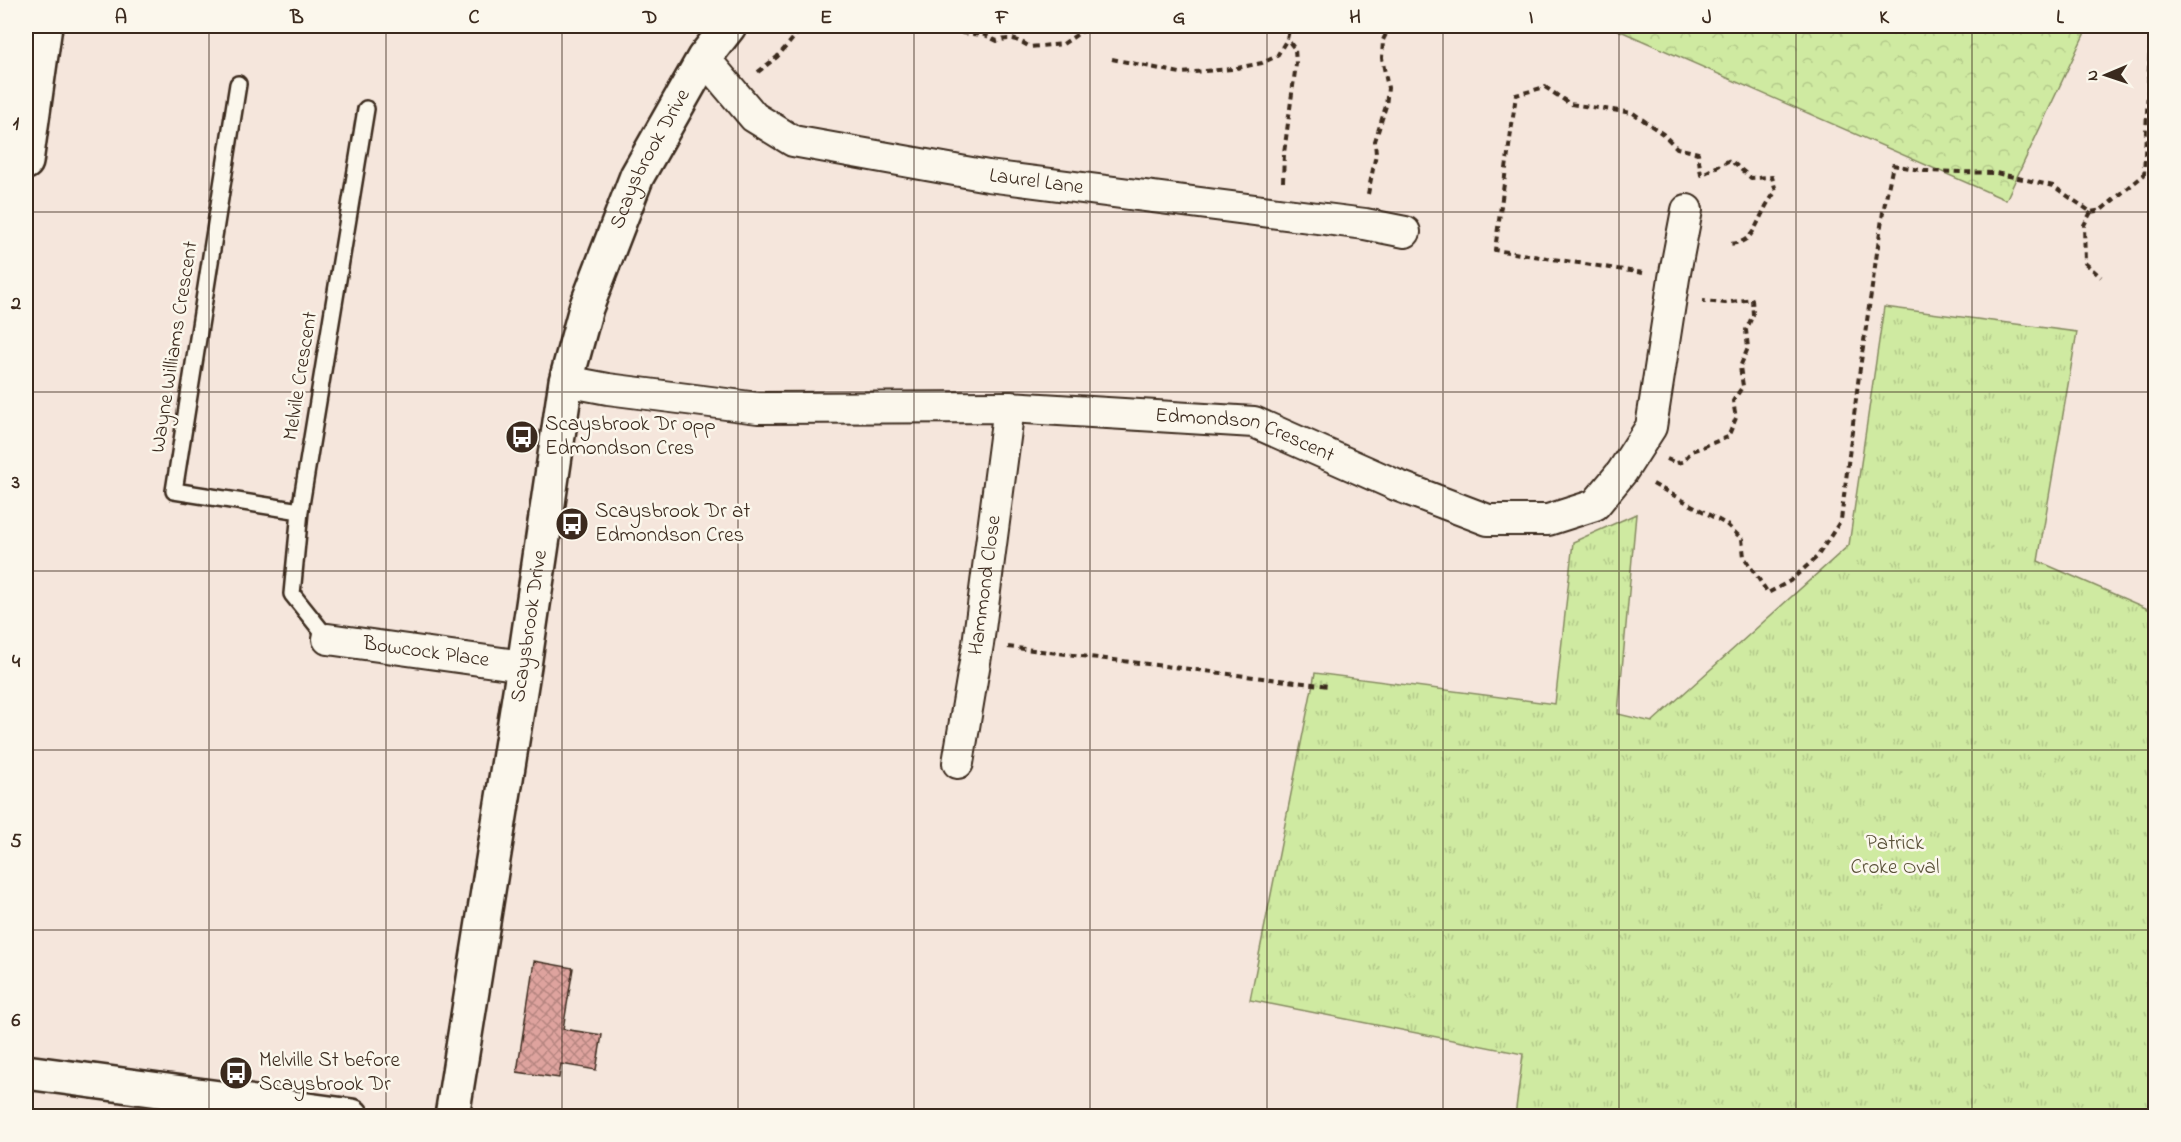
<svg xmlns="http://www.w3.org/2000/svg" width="2181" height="1142" font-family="'Indie Flower',sans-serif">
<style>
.forest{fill:url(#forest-crowns);stroke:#858a60;stroke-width:1.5}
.park{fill:url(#park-tufts);stroke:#858a60;stroke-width:1.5}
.building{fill:url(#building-cross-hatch);stroke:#3b2a1e;stroke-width:1.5}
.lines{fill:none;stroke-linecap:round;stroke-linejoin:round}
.service-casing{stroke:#3b2a1e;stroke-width:20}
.minor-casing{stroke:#3b2a1e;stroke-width:34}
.tertiary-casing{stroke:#3b2a1e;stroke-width:38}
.secondary-casing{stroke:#3b2a1e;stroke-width:38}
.path{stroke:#3b2a1e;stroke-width:4;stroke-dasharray:6 4.5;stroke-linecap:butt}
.service{stroke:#fbf7ec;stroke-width:15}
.minor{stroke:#fbf7ec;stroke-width:30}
.tertiary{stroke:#fbf7ec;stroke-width:33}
.secondary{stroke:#fbf7ec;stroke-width:33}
.grid{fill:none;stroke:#3b2a1e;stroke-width:1.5;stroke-opacity:0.55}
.labels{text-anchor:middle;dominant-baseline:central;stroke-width:5;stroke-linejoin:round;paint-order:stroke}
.street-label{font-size:21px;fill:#3b2a1e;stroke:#fbf7ec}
.poi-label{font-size:21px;fill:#3b2a1e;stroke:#fbf7ec;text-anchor:start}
.park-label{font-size:21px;fill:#595038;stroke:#fbf7ec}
.neatline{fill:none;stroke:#3b2a1e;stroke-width:2}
.grid-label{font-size:20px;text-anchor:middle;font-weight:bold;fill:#3b2a1e}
</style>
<defs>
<pattern id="forest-crowns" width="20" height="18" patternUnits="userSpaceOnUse" patternTransform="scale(1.5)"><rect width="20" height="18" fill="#cfeaa1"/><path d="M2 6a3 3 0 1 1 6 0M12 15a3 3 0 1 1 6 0" fill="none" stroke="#b3c98a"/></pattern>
<pattern id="park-tufts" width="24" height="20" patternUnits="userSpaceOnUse" patternTransform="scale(1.5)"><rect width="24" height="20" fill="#cfeaa1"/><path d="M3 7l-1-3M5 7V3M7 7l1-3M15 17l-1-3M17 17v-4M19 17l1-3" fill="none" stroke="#b3c98a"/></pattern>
<pattern id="building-cross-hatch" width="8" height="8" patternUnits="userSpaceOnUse" patternTransform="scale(1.5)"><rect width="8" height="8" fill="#dea39e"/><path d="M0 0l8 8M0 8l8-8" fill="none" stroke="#b58580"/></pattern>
</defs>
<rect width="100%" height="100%" fill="#f5e6dc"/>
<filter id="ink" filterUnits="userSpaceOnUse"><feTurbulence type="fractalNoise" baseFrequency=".0167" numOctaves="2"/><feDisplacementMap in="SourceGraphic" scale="12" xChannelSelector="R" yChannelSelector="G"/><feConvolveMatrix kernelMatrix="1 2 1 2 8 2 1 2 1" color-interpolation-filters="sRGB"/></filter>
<g filter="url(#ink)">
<path class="forest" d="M 1609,26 L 2088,26 L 2006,200 Z"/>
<path class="park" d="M 1884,307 L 2077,332 L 2038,561 L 2155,612 L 2155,1116 L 1515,1116 L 1523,1054 L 1250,1000 L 1315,673 L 1555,704 L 1573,542 L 1636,514 L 1618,714 L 1652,722 L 1849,545 Z"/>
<path class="building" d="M 534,961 L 573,968 L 563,1029 L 602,1035 L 596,1070 L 561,1064 L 559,1078 L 517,1072 Z"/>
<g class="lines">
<defs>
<path id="service" d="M 238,84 L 174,491 L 300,511
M 328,639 L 292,594 L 300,511 L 366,109"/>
<g id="minor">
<path id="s1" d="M 704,58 L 754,117 L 793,141 L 988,176 L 1365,224 L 1405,232"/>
<path id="s2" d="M 566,381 L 608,389 L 758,408 L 1009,407 L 1254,422 L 1396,485 L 1488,520 L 1548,520 L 1595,505 L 1622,472 L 1651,427 L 1674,278 L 1687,210"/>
<path id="s3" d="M 328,639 L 524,666"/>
<path id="s4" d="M 958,763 L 978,644 L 1009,407"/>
</g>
<g id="tertiary">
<path d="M 26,1072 L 352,1116"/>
<path id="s5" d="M 452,1116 L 524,666 L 566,381 L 586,308 L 637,176 L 704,58 L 729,26"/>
</g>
<path id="secondary" d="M 26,162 L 45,26"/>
</defs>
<use href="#service" class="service-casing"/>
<use href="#minor" class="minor-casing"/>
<use href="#tertiary" class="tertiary-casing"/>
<use href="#secondary" class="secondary-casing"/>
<path class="path" d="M 865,26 L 883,30 L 907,26
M 933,26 L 941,27
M 942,26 L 962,33 L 985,35 L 997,41 C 1011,37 1017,39 1030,47 L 1063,44 L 1090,26
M 1112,59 L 1180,73 L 1232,69 L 1262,63 L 1277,56 L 1287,39
M 758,72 L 777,57 L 804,26
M 1283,182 L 1284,153 L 1296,64 L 1295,49 L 1287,39 L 1290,26
M 1368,194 L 1376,154 L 1375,141 L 1386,106 L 1388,88 L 1382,58 L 1383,40 L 1390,26
M 2091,212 L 2084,225 L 2085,263 L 2101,277
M 1643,273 L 1495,250 L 1516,95 L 1545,87 L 1570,104 L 1633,113 L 1663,134 L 1677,148 L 1698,153 L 1701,175 L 1730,160 L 1751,178 L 1772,177 L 1776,191 C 1771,198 1766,205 1763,212 C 1754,230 1751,244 1727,244
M 1667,459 L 1676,463 L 1682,462 L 1692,451 L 1728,437 L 1736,418 L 1733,401 L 1743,386 L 1740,367 L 1748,348 L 1746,330 L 1753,315 L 1752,299 L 1725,303 L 1703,301
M 2156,471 L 2156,481
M 1653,484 L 1726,524 L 1742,539 L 1744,557 L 1768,593 L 1790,581 L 1817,557 L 1841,520 L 1859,375 L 1883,212 L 1893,165 L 1925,171 L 1996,173 L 2027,180 L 2053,186 L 2091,212 L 2101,210 L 2144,175 L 2151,26
M 1008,647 L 1328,686
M 1590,1109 L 1597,1116
M 1841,1116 L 1850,1115"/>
<use href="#service" class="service"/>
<use href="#minor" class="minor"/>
<use href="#tertiary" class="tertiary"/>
<use href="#secondary" class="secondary"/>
</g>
</g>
<path class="grid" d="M 209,26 L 209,1116M 386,26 L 386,1116M 562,26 L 562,1116M 738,26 L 738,1116M 914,26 L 914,1116M 1090,26 L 1090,1116M 1267,26 L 1267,1116M 1443,26 L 1443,1116M 1619,26 L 1619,1116M 1796,26 L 1796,1116M 1972,26 L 1972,1116M 26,212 L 2156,212M 26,392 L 2156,392M 26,571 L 2156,571M 26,750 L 2156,750M 26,930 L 2156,930"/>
<defs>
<symbol id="bus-disc" viewBox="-11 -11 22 22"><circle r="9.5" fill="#3b2a1e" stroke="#fbf7ec"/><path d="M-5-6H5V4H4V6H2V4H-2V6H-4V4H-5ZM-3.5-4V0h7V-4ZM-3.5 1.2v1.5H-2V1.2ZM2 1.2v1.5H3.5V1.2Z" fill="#fff"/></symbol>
</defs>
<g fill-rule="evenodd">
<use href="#bus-disc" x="503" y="418" width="38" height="38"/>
<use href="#bus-disc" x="553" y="505" width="38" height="38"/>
<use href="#bus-disc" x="217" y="1054" width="38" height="38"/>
</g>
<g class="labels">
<g class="street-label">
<text stroke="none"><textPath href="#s5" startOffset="982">Scaysbrook Drive</textPath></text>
<text stroke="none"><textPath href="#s1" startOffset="370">Laurel Lane</textPath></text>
<text transform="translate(175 347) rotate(-81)">Wayne Williams Crescent</text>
<text transform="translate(301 376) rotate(-81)">Melvile Crescent</text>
<text stroke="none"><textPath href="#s2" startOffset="684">Edmondson Crescent</textPath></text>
<text stroke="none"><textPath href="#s4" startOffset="180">Hammond Close</textPath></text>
<text stroke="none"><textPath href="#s5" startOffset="496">Scaysbrook Drive</textPath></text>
<text stroke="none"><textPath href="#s3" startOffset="99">Bowcock Place</textPath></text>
</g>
<g class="poi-label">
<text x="545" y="425">Scaysbrook Dr opp<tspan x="545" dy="24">Edmondson Cres</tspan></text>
<text x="595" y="512">Scaysbrook Dr at<tspan x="595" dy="24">Edmondson Cres</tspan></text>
<text x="259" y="1061">Melville St before<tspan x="259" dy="24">Scaysbrook Dr</tspan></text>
</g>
<g class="park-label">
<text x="1895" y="844">Patrick<tspan x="1895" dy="24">Croke Oval</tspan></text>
</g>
</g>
<rect width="2181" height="1142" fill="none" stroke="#fbf7ec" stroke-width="66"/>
<g transform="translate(2106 75) rotate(268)" stroke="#fbf7ec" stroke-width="4.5" paint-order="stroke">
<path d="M0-4.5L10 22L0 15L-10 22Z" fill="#3b2a1e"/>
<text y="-9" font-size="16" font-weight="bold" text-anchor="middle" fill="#3b2a1e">N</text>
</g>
<rect x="33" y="33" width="2115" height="1076" class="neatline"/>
<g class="grid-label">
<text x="121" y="23">A</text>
<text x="297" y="23">B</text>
<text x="474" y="23">C</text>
<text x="650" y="23">D</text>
<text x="826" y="23">E</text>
<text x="1002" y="23">F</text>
<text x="1179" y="23">G</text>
<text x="1355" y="23">H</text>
<text x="1531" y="23">I</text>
<text x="1707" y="23">J</text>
<text x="1884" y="23">K</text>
<text x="2060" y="23">L</text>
<text x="16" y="129">1</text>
<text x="16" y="309">2</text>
<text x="16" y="488">3</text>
<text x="16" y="667">4</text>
<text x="16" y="847">5</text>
<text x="16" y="1026">6</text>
</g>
</svg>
